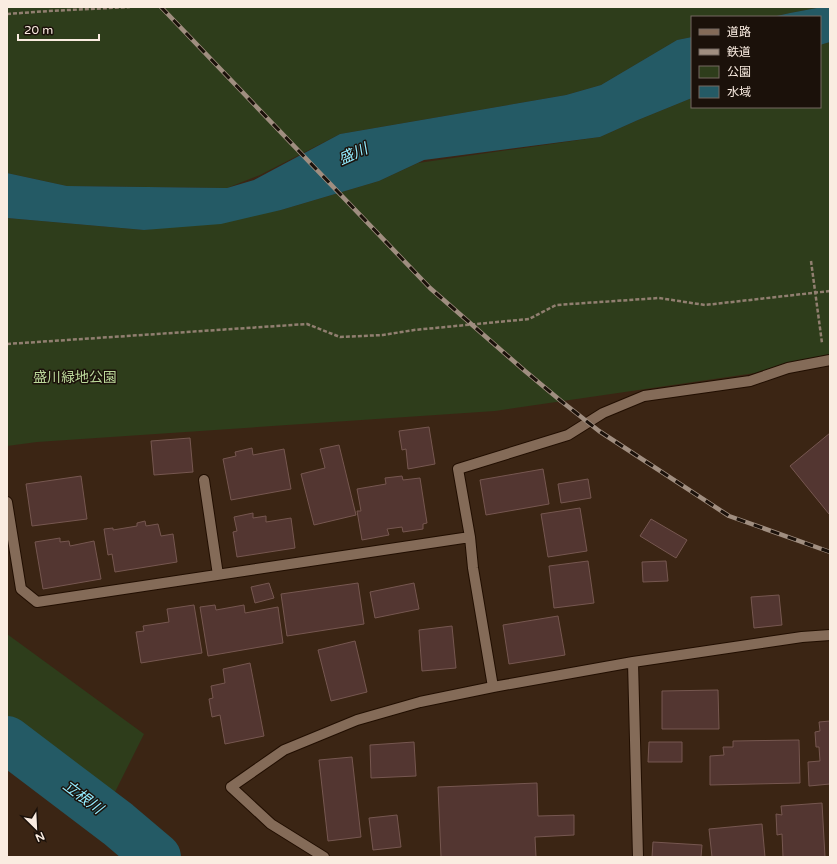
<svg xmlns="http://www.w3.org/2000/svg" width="837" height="864" font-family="'Varela Round','Noto Sans JP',sans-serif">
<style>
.green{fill:#2e3d1b}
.water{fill:#245a65}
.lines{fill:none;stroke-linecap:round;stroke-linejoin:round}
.river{stroke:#245a65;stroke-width:48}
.building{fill:#533631;stroke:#765750}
.minor-casing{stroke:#210e01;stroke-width:12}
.path{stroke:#917f70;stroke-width:2.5;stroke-dasharray:4 2;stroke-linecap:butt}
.minor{stroke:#846b58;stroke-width:10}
.rail-casing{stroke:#a08e80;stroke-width:4.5}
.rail{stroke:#1b110a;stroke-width:3;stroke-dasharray:9;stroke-linecap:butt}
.labels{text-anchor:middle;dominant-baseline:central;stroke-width:3;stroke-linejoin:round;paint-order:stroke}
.park-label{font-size:14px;fill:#bbd89a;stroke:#1b110a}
.water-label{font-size:15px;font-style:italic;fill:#93ecff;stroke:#1b110a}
</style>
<rect width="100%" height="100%" fill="#3b2514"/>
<path class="green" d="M 7,7 L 822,7 L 790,13 L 772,17 L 692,17 L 692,37 L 677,40 L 601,85 L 566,95 L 340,134 L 260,175 L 227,188 L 67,186 L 7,173 Z
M 830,42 L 830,362 L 495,411 L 37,442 L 7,446 L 7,218 L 144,230 L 281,210 L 379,181 L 418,163 L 600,137 L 638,120 L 692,98 L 692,107 L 820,107 L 820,45 Z
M 7,634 L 144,734 L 110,802 L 7,723 Z"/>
<path class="water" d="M 822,7 L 830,7 L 830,42 L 820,45 L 820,17 L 772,17 L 790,13 Z
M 692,37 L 692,98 L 638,120 L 600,137 L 424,160 L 379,181 L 281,210 L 221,224 L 144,230 L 7,218 L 7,173 L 67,186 L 227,188 L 254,180 L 340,134 L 566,95 L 601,85 L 677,40 Z"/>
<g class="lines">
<path class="river" d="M 7,740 L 118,824 L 157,857"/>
</g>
<path class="building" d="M 429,427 L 435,464 L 408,469 L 406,449 L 402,450 L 399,431 Z
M 830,433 L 830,513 L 829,514 L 790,466 Z
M 190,438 L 193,472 L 154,475 L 151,441 Z
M 339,445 L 356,515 L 314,525 L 301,474 L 325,468 L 320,449 Z
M 252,448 L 253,455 L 284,449 L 291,489 L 231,500 L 223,459 L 236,456 L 235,452 Z
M 543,469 L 549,504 L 486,515 L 480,480 Z
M 81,476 L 87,519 L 32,526 L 26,484 Z
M 402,476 L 403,480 L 420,478 L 427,523 L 423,524 L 423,529 L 403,532 L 402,527 L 387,529 L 389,535 L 362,540 L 357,511 L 361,511 L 357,489 L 386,484 L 385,478 Z
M 588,479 L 591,498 L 561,503 L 558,484 Z
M 580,508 L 587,551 L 548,557 L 541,514 Z
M 253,513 L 253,518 L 266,516 L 266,522 L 291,518 L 295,548 L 237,557 L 233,532 L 237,531 L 234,517 Z
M 651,519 L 687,540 L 676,558 L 640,536 Z
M 145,521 L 146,526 L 158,524 L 161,536 L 173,534 L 177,562 L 115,572 L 112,554 L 108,555 L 104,529 L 113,528 L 113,530 L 137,526 L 137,523 Z
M 60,538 L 60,542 L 69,541 L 70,546 L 94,541 L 101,579 L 43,589 L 35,542 Z
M 588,561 L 594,603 L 554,608 L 549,566 Z
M 666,561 L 668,581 L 643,582 L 642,562 Z
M 269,583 L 274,598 L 255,603 L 251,587 Z
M 358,583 L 364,624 L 287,636 L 281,594 Z
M 414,583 L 419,609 L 375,618 L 370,592 Z
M 779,595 L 782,625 L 754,628 L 751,597 Z
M 194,605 L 202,653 L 141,663 L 136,632 L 144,631 L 143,626 L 169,622 L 167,609 Z
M 215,605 L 216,610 L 244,605 L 245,613 L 278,607 L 283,643 L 208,656 L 200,607 Z
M 558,616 L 565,655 L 509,664 L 503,625 Z
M 452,626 L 456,668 L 422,671 L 419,630 Z
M 355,641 L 367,692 L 331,701 L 318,650 Z
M 250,663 L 264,736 L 225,744 L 220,715 L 212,717 L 209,699 L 213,698 L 211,686 L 225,683 L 223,669 Z
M 718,690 L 719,729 L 662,729 L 662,691 Z
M 830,721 L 830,784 L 809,786 L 808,762 L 820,761 L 819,747 L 816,747 L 815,732 L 820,731 L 819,722 Z
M 799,740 L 800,783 L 710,785 L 710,756 L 724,755 L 723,747 L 733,747 L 733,741 Z
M 414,742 L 416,776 L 371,778 L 370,745 Z
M 649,742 L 682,742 L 682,762 L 648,762 Z
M 352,757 L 361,837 L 328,841 L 319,760 Z
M 537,783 L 538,816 L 574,815 L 574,835 L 535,837 L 536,857 L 441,857 L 438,787 Z
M 822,803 L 825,857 L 783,857 L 782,834 L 777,835 L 776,814 L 782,815 L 781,806 Z
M 397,815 L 401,847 L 373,850 L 369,818 Z
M 762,824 L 765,857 L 712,857 L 709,829 Z
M 653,842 L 702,845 L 701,857 L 652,857 Z"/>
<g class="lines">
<defs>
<path id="minor" d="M 204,480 L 218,575
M 7,502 L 21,589 L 37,602 L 470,537
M 633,662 L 638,857
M 493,687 L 473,568 L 470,537 L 458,469 L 568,435 L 603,413 L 644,396 L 750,381 L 788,368 L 830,360
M 324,857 L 271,824 L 231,787 L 284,750 L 357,720 L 420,702 L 493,687 L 633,662 L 802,637 L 830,635"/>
</defs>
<use href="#minor" class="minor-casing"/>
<path class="path" d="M 7,14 L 49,11 L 130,7
M 811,261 L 822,343
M 7,344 L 307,324 L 340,337 L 383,335 L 414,330 L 529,319 L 556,305 L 659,298 L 705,305 L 830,291"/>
<use href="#minor" class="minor"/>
<defs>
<path id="rail" d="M 161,7 L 430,288 L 525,371 L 561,401 L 599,431 L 729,516 L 830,552"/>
</defs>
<use href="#rail" class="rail-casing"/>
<use href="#rail" class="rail"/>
</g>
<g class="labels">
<g class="park-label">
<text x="75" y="377">盛川緑地公園</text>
</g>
<g class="water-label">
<text transform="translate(353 154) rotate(-24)">盛川</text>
<text transform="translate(83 797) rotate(37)">立根川</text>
</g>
</g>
<rect width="837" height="864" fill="none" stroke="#faece1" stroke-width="16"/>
<rect x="691" y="16" width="130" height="92" fill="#1b110a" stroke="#746960"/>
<rect x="699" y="29" width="20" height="6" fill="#846b58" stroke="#746960"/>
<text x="727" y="36" font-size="12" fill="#faece1">道路</text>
<rect x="699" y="49" width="20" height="6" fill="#a08e80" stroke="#746960"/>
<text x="727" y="56" font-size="12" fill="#faece1">鉄道</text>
<rect x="699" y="66" width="20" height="12" fill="#2e3d1b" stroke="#746960"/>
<text x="727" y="76" font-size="12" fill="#faece1">公園</text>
<rect x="699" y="86" width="20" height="12" fill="#245a65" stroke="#746960"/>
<text x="727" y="96" font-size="12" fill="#faece1">水域</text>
<g transform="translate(36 828) rotate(156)" stroke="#1b110a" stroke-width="3" paint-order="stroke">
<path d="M0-3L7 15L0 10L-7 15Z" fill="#faece1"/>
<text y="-6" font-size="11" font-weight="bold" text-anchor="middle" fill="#faece1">N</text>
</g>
<path d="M18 34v6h81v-6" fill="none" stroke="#faece1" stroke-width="2"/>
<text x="24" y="34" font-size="12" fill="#faece1" stroke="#1b110a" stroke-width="3" paint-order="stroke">20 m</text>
</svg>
